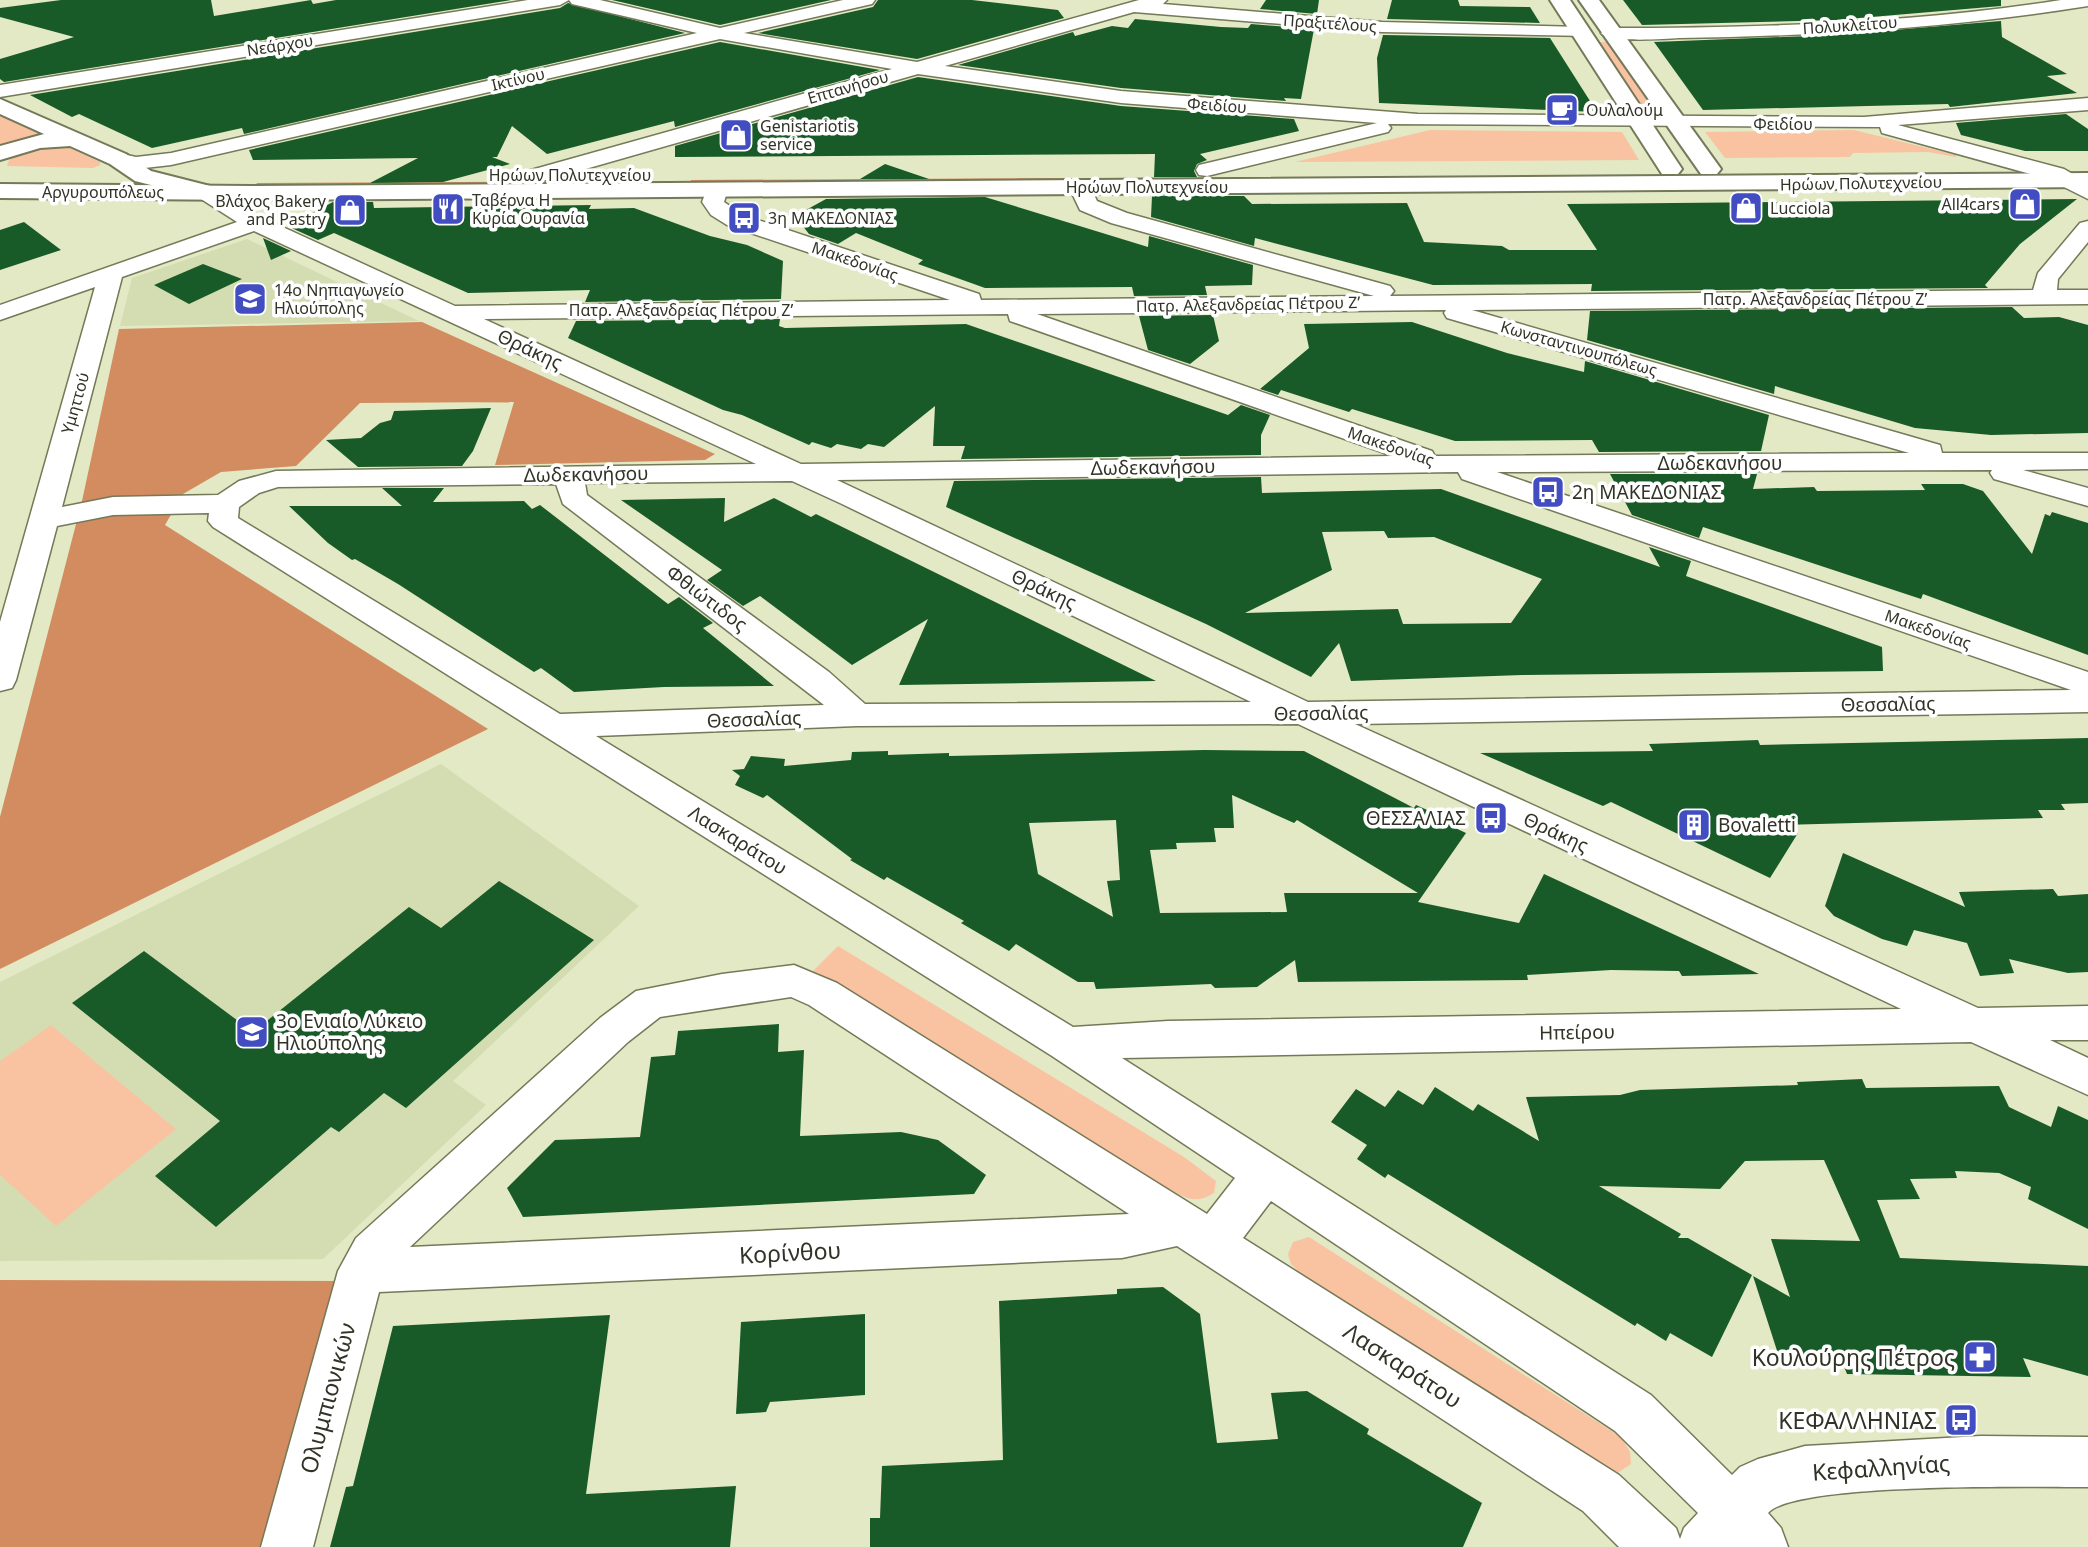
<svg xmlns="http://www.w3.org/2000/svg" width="2088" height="1547" font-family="'Noto Sans',sans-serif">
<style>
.built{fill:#d4ddb1}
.green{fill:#f9c3a2}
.forest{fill:#d28c5f}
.building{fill:#195b28;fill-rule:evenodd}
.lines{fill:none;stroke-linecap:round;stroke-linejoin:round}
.street-casing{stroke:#747958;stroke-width:3}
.secondary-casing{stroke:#747958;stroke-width:4}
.primary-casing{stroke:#747958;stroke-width:4}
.street{fill:#fff;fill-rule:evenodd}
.secondary{fill:#fff;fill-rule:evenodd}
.primary{fill:#fff;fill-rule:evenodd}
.labels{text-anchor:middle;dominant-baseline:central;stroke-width:7;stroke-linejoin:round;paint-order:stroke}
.far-street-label{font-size:16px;fill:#303325;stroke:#fff}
.far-poi-label{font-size:16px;fill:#303325;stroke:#fff;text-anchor:start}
.street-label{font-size:19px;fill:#303325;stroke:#fff}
.poi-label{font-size:19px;fill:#303325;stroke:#fff;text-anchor:start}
.near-street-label{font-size:23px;fill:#303325;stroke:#fff}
.near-poi-label{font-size:23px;fill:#303325;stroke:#fff;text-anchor:end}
</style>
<rect width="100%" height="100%" fill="#e2e9c4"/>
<path class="built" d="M 247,239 L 419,321 L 120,326 L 132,278 Z
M 441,764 L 639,906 L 453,1081 L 486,1105 L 323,1259 L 0,1261 L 0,982 Z"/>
<path class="green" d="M 1598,42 L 1609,42 L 1660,116 L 1649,116 Z
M 0,113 L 41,130 L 40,133 L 0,146 Z
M 1430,130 L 1622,132 L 1639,160 L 1295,162 Z
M 1854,130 L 1956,155 L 1956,157 L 1928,152 L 1853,153 L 1850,157 L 1725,158 L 1705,132 Z
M 63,145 L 100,162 L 100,165 L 93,168 L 7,166 C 11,146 46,147 63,145 Z
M 838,946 L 1184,1157 L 1216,1181 L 1214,1193 C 1198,1203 1190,1200 1174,1192 L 812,972 Z
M 51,1025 L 176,1129 L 56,1226 L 0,1175 L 0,1061 Z
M 1309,1237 L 1621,1437 L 1630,1452 L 1631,1464 L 1616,1474 L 1603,1472 L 1300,1273 L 1291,1264 L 1288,1254 L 1293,1242 Z"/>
<path class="forest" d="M 1423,177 L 1425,180 L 1103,181 L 1102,178 Z
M 1073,178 L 1073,182 L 690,184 L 691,180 Z
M 668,181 L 667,184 L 254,187 L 257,183 Z
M 422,322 L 715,454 L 705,460 L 495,465 L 514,402 L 360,403 L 296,466 L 221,472 L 183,494 L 165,525 L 488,729 L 0,969 L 0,817 L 82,501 L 119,329 Z
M 0,1280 L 347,1281 L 274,1547 L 0,1547 Z"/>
<path class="building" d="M 61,0 L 211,0 L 214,16 L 311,0 L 313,4 L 336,0 L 511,0 L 4,82 L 0,79 L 0,59 L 74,37 L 0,17 L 0,8 Z
M 612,0 L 831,0 L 720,25 Z
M 878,0 L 972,0 L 1058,10 L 1064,18 L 917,59 L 758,33 L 873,7 Z
M 1266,0 L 1319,0 L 1317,14 L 1260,9 Z
M 1392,0 L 1458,0 L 1460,6 L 1530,7 L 1540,23 L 1387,19 Z
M 1623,0 L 2001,0 L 2001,6 L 1836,20 L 1642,25 Z
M 568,3 L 685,33 L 244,134 L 242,128 L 152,148 L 79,114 L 72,117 L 30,95 L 560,8 Z
M 1135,19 L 1221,27 L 1248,28 L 1251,24 L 1314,29 L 1301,99 L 1284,98 L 1286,101 L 1121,88 L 958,65 L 1073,32 L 1075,36 L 1112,26 L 1128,28 Z
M 2001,21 L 2002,37 L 2067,74 L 2047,76 L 2077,93 L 1950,107 L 1948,104 L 1703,110 L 1654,42 L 1833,35 Z
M 1383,35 L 1550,38 L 1597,112 L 1379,103 L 1377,58 Z
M 720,42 L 880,70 L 675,127 L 674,121 L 547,154 L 512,126 L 497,157 L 492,157 L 510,164 L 443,182 L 370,183 L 418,158 L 253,160 L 249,150 Z
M 918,77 L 1121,106 L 1294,119 L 1299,131 L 1200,154 L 1207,160 L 1197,164 L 1194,171 L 1197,177 L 1154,177 L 1155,154 L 675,157 L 675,146 Z
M 2066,114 L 2088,129 L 2088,151 L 2025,151 L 1961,135 L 1956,123 Z
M 885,164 L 929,179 L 860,179 Z
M 1152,196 L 1244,196 L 1252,204 L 1407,203 L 1424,242 L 1502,246 L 1509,250 L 1597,250 L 1567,204 L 2077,199 L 2020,244 L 1985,285 L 1988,288 L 1591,291 L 1592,284 L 1433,285 L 1255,238 L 1254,246 L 1151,217 Z
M 985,197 L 1148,247 L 1149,236 L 1253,265 L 1252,285 L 1205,286 L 1207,295 L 1134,296 L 1132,287 L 985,288 L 918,264 L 923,260 L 856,233 L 838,244 L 809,234 L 795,216 L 826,199 Z
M 333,202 L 373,202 L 374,208 L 591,205 L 589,209 L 634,208 L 710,236 L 747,245 L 783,261 L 781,299 L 585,302 L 590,290 L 468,293 L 334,233 L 318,240 L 287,226 Z
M 24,222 L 61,250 L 0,270 L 0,230 Z
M 263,238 L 291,251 L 271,260 Z
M 203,264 L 242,279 L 189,304 L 154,285 Z
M 2012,307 L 2024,318 L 2059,317 L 2088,325 L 2088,433 L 1991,435 L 1915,428 L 1775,386 L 1774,394 L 1587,340 L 1590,311 Z
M 1213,315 L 1219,341 L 1190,364 L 1148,350 L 1139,316 Z
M 780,319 L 779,326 L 785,328 L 966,324 L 1228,415 L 1241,405 L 1270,415 L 1261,435 L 1261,455 L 961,459 L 965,446 L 933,446 L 935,406 L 884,447 L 868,444 L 861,449 L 837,444 L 831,448 L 812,442 L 809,445 L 742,415 L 723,410 L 568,338 L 576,321 Z
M 1412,322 L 1507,353 L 1584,372 L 1585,361 L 1769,415 L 1761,451 L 1599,452 L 1592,440 L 1455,441 L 1352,409 L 1349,412 L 1281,390 L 1278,395 L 1260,389 L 1309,348 L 1304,324 Z
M 491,408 L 473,451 L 462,466 L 358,467 L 326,440 L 361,438 L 380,423 L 391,420 L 394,411 Z
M 1610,474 L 1757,474 L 1753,489 L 1814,487 L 1817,491 L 1925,490 L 1921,484 L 1963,484 L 1983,491 L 2032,554 L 2045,514 L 2050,516 L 2052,512 L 2088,523 L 2088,655 L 1923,594 L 1921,599 L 1703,527 L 1699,538 L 1632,515 Z
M 1261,477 L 1262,493 L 1441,489 L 1660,567 L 1649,547 L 1691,561 L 1686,576 L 1882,647 L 1883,671 L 1522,675 L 1351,681 L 1339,643 L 1311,677 L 1206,624 L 946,507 L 954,481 ZM 1384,531 L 1388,538 L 1434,537 L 1542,579 L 1511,623 L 1403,624 L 1398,609 L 1245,613 L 1332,570 L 1322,532 Z
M 382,488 L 444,488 L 433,502 L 524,501 L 532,509 L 540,505 L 668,604 L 679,597 L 713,623 L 703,628 L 774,686 L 664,687 L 574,692 L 541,668 L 534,672 L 398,584 L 355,559 L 352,560 L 328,543 L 289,506 L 402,506 Z
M 725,498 L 724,522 L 774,498 L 811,517 L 816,514 L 1156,681 L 899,685 L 928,619 L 852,665 L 760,596 L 743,606 L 707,580 L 722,570 L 621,500 Z
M 2088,738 L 2088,803 L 2061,804 L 2065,810 L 2038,810 L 2043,818 L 1781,825 L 1798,833 L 1770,878 L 1611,802 L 1603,806 L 1480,753 L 1653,751 L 1649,744 L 1758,740 L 1760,745 Z
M 1204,750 L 1304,751 L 1414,808 L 1416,805 L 1452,821 L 1449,825 L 1466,833 L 1418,902 L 1519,923 L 1544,874 L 1759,974 L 1682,976 L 1679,971 L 1611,970 L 1527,975 L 1528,980 L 1298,982 L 1295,960 L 1257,987 L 1215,988 L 1211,984 L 1096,989 L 1094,982 L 1078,982 L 1016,944 L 1009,951 L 961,923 L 964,921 L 887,877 L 884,880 L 850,860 L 852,859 L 767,795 L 763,798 L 735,785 L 740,776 L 732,770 L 744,769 L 751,756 L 785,759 L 784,766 L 851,760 L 852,752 L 888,751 L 888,755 L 949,753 L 949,756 ZM 1232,795 L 1294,823 L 1297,820 L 1418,893 L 1284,893 L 1287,912 L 1160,913 L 1150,850 L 1177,849 L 1176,843 L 1216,842 L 1214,828 L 1234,828 ZM 1116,820 L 1120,880 L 1107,881 L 1113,917 L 1038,874 L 1029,823 Z
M 1843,853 L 1965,907 L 1959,892 L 2053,889 L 2058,896 L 2088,894 L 2088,972 L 2068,973 L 2009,959 L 2014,973 L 1980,976 L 1967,943 L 1914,930 L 1907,946 L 1882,939 L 1834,916 L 1825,906 Z
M 499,881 L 594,940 L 406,1108 L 384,1093 L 339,1132 L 331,1127 L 216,1227 L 155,1176 L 220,1121 L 72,1003 L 144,951 L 253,1032 L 409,907 L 441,928 Z
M 779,1024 L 778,1052 L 804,1050 L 800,1136 L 901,1132 L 938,1140 L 986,1175 L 974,1194 L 523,1217 L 507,1188 L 555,1140 L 640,1137 L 651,1057 L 675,1055 L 678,1031 Z
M 1862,1079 L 1866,1088 L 1999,1086 L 2009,1107 L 2051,1127 L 2058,1106 L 2088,1120 L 2088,1229 L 2028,1199 L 2031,1187 L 1999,1173 L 1955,1171 L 1957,1178 L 1910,1179 L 1920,1199 L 1877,1200 L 1900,1258 L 2088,1266 L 2088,1376 L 2023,1358 L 2031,1377 L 1847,1374 L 1843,1364 L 1781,1363 L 1753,1276 L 1790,1297 L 1771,1239 L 1860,1241 L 1824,1160 L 1745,1161 L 1720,1189 L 1599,1186 L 1681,1234 L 1678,1238 L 1688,1238 L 1752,1275 L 1712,1357 L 1670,1333 L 1666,1341 L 1637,1323 L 1635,1326 L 1388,1174 L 1385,1178 L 1357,1159 L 1367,1145 L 1331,1122 L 1356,1089 L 1385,1107 L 1398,1090 L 1423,1105 L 1435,1087 L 1473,1111 L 1478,1104 L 1539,1141 L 1526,1097 L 1620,1095 L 1640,1090 L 1798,1085 L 1797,1082 Z
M 1163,1287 L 1200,1314 L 1217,1443 L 1278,1439 L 1271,1393 L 1307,1391 L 1369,1429 L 1367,1434 L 1482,1503 L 1463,1547 L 870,1547 L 870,1518 L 880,1518 L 882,1466 L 1003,1460 L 999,1301 L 1117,1294 L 1117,1289 Z
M 865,1314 L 865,1395 L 770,1402 L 766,1412 L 736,1414 L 741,1322 Z
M 610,1315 L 586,1494 L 736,1486 L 730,1547 L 330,1547 L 346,1487 L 353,1486 L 393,1326 Z"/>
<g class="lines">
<defs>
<path id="street" d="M 528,0 L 569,0 L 560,5 L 0,97 L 0,85 Z
M 569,0 L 600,0 L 720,28 L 843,0 L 875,0 L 872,4 L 744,33 L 917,62 L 1139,0 L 1167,0 L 1163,4 L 1382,22 L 1581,27 L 1590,32 L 1587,36 L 1382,32 L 1134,12 L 945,66 L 1121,91 L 1418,114 L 1864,117 L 2088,98 L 2088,110 L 1898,125 L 2064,169 L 2088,183 L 2088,199 L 2048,179 L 1882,133 L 1880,127 L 1388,124 L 1391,128 L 1388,132 L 1207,176 L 1199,175 L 1196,170 L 1199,165 L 1377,123 L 1121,103 L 918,74 L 547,180 L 531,180 L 528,175 L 531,170 L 892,69 L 720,39 L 171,165 L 136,169 L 111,163 L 108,159 L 118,153 L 136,157 L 171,153 L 697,33 L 572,4 Z
M 2061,0 L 2088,0 L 2088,6 C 1952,28 1816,36 1679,38 C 1664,39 1609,43 1601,33 L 1610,28 C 1761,28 1912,23 2061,0 Z
M 1080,181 L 1088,182 L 1097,201 L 1127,213 L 1390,286 L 1394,291 L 1390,296 L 2033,290 L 2038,273 L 2080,223 L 2088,221 L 2088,242 L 2058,279 L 2057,290 L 2088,290 L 2088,304 L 1472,310 L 1940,445 L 1942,453 L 2088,453 L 2088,469 L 2023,470 L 2088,488 L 2088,506 L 1994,479 L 1990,473 L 1992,470 L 1497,472 L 2088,672 L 2088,712 L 1355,724 L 1978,1008 L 2088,1006 L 2088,1040 L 2050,1040 L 2088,1058 L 2088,1095 L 1971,1042 L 1122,1058 L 1651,1395 L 1732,1475 L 1740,1467 L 1758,1459 L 1805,1446 L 1981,1436 L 2088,1437 L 2088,1487 C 2037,1487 1795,1482 1768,1513 L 1781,1528 L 1788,1547 L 1619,1547 L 1583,1511 L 1177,1246 L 1122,1258 L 379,1292 L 313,1547 L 261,1547 L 338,1271 L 356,1238 L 600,1018 L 636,991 L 722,974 L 794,965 L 837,983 L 1207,1214 L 1235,1178 L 1052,1056 L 213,527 L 208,521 L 209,513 L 113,515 L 57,526 L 16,680 L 12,688 L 0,691 L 0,622 L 95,287 L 0,320 L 0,305 L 237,222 L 198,197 L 195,192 L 206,185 L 263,218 L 455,306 L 950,300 L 727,225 L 711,215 L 702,202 L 709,184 L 717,183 L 728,189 L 724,202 L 743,215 L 979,294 L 981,300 L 1374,296 L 1111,223 L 1080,210 L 1069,187 ZM 254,231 L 756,464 L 276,471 L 239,481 L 218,495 L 113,497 L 62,507 L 122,277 ZM 1446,310 L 1444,313 L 1447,318 L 1909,453 L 1435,456 L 1432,451 L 1037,314 ZM 1008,314 L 1010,321 L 1393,456 L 801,464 L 484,319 ZM 1458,472 L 1462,479 L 2071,690 L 1308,702 L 837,480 ZM 792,481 L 842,504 L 1251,702 L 865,704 L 829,672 L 587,495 L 585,483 ZM 556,484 L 563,504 L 824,705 L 560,714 L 238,518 L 239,507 L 259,493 L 278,487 ZM 1298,724 L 1901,1009 L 1168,1021 L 1073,1027 L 596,736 L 857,726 ZM 791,997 L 809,1005 L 1129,1214 L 410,1247 L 628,1042 L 660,1017 ZM 1271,1201 L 1615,1431 L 1698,1513 L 1684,1528 L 1680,1539 L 1676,1528 L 1619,1475 L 1243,1238 Z"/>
<path id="secondary" d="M 1550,0 L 1570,0 L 1682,169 L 1678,174 L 1662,174 Z
M 1579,0 L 1599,0 L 1721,169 L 1717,174 L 1701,174 Z
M 0,99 L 126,154 L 151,171 L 214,187 L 218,192 L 214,197 L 206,199 L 135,181 L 110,164 L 70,146 L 40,148 L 0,160 L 0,146 L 44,134 L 0,114 Z"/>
<path id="primary" d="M 2088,173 L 2088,187 L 251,200 L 0,198 L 0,184 L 251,186 Z"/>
</defs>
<use href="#street" class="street-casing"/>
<use href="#secondary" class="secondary-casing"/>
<use href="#primary" class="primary-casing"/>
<use href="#street" class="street"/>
<use href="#secondary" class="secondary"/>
<use href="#primary" class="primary"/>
</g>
<defs>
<symbol id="cafe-square" viewBox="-11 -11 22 22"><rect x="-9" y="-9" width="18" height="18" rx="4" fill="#434dc2" stroke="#fff"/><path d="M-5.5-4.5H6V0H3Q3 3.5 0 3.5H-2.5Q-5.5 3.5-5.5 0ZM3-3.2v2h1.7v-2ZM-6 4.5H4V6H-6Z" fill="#fff"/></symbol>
<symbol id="shop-square" viewBox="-11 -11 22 22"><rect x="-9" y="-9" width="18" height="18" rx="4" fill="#434dc2" stroke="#fff"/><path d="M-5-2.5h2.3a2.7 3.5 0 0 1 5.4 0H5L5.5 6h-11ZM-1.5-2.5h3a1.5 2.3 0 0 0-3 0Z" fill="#fff"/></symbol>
<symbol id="restaurant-square" viewBox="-11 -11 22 22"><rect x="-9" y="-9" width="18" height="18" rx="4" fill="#434dc2" stroke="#fff"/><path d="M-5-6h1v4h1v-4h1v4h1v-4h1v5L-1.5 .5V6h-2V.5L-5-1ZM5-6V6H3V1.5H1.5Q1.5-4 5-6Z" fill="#fff"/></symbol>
<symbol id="bus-square" viewBox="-11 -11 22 22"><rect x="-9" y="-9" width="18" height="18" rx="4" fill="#434dc2" stroke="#fff"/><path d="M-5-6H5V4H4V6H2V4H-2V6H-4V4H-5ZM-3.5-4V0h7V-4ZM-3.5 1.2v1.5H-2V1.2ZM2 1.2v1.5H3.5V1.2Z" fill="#fff"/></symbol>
<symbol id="school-square" viewBox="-11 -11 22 22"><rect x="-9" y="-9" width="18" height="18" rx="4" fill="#434dc2" stroke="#fff"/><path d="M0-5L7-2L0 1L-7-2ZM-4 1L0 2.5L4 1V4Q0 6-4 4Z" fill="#fff"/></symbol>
<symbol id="building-square" viewBox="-11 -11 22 22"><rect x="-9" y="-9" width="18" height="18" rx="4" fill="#434dc2" stroke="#fff"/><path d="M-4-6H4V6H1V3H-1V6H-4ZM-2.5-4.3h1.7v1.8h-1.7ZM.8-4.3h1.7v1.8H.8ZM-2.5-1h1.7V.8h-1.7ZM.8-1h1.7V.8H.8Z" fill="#fff"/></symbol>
<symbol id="pharmacy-square" viewBox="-11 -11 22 22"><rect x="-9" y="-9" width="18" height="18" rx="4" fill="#434dc2" stroke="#fff"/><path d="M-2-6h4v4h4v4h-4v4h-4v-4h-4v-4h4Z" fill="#fff"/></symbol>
</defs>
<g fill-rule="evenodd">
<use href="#cafe-square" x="1543" y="91" width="38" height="38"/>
<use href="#shop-square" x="717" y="116" width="38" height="38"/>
<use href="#shop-square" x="2006" y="185" width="38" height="38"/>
<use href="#shop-square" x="1727" y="189" width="38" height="38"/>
<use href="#restaurant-square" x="429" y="190" width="38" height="38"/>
<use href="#shop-square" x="331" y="191" width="38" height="38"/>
<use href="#bus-square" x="725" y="199" width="38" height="38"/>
<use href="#school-square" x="231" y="280" width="38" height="38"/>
<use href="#bus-square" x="1529" y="473" width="38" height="38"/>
<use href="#bus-square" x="1472" y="799" width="38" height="38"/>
<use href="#building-square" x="1675" y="806" width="38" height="38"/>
<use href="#school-square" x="233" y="1013" width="38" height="38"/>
<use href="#pharmacy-square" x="1961" y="1338" width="38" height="38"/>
<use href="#bus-square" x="1942" y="1401" width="38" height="38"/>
</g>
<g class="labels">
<g class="far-street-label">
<text transform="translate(1330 23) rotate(4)">Πραξιτέλους</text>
<text transform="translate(1850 25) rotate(-4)">Πολυκλείτου</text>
<text transform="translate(280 45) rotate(-9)">Νεάρχου</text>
<text transform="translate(518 79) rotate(-13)">Ικτίνου</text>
<text transform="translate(848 87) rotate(-16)">Επτανήσου</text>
<text transform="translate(1217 105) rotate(4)">Φειδίου</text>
<text x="1783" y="124">Φειδίου</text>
<text x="570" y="175">Ηρώων Πολυτεχνείου</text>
<text transform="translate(1861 183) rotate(-1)">Ηρώων Πολυτεχνείου</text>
<text x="1147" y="187">Ηρώων Πολυτεχνείου</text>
<text x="103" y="192">Αργυρουπόλεως</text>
<text transform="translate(855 261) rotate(19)">Μακεδονίας</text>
<text x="1815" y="299">Πατρ. Αλεξανδρείας Πέτρου Ζ’</text>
<text transform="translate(1248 304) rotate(-1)">Πατρ. Αλεξανδρείας Πέτρου Ζ’</text>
<text x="681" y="310">Πατρ. Αλεξανδρείας Πέτρου Ζ’</text>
<text transform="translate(1579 348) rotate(16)">Κωνσταντινουπόλεως</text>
<text transform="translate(75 403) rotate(-74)">Υμηττού</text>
<text transform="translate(1391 446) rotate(19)">Μακεδονίας</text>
<text transform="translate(1928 629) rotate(19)">Μακεδονίας</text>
</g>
<g class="far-poi-label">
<text x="1586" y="110">Ουλαλούμ</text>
<text x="760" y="126">Genistariotis<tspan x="760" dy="18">service</tspan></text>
<text x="472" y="200">Ταβέρνα Η<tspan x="472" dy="18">Κυρία Ουρανία</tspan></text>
<text x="326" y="201" text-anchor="end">Βλάχος Bakery<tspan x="326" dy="18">and Pastry</tspan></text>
<text x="2000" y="204" text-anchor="end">All4cars</text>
<text x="1770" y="208">Lucciola</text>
<text x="768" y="218">3η ΜΑΚΕΔΟΝΙΑΣ</text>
<text x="274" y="290">14ο Νηπιαγωγείο<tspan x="274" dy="18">Ηλιούπολης</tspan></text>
</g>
<g class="street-label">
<text transform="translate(530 349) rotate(25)">Θράκης</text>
<text x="1720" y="463">Δωδεκανήσου</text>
<text transform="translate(1153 467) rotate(-1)">Δωδεκανήσου</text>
<text transform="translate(586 474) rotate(-1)">Δωδεκανήσου</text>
<text transform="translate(1044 589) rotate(25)">Θράκης</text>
<text transform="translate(707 598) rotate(37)">Φθιώτιδος</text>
<text transform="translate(1888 704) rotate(-1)">Θεσσαλίας</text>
<text transform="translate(1321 713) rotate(-1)">Θεσσαλίας</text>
<text transform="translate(754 719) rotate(-2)">Θεσσαλίας</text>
<text transform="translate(1556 832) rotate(25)">Θράκης</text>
<text transform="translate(738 840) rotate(32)">Λασκαράτου</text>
<text transform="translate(1577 1032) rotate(-1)">Ηπείρου</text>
</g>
<g class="poi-label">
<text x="1572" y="492">2η ΜΑΚΕΔΟΝΙΑΣ</text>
<text x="1466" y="818" text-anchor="end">ΘΕΣΣΑΛΙΑΣ</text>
<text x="1718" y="825">Bovaletti</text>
<text x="276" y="1021">3ο Ενιαίο Λύκειο<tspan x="276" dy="22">Ηλιούπολης</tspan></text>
</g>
<g class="near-street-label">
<text transform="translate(790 1252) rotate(-3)">Κορίνθου</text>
<text transform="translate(1403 1365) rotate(33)">Λασκαράτου</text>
<text transform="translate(327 1398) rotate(-75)">Ολυμπιονικών</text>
<text transform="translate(1881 1467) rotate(-4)">Κεφαλληνίας</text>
</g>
<g class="near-poi-label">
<text x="1955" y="1357">Κουλούρης Πέτρος</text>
<text x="1937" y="1420">ΚΕΦΑΛΛΗΝΙΑΣ</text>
</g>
</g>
</svg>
